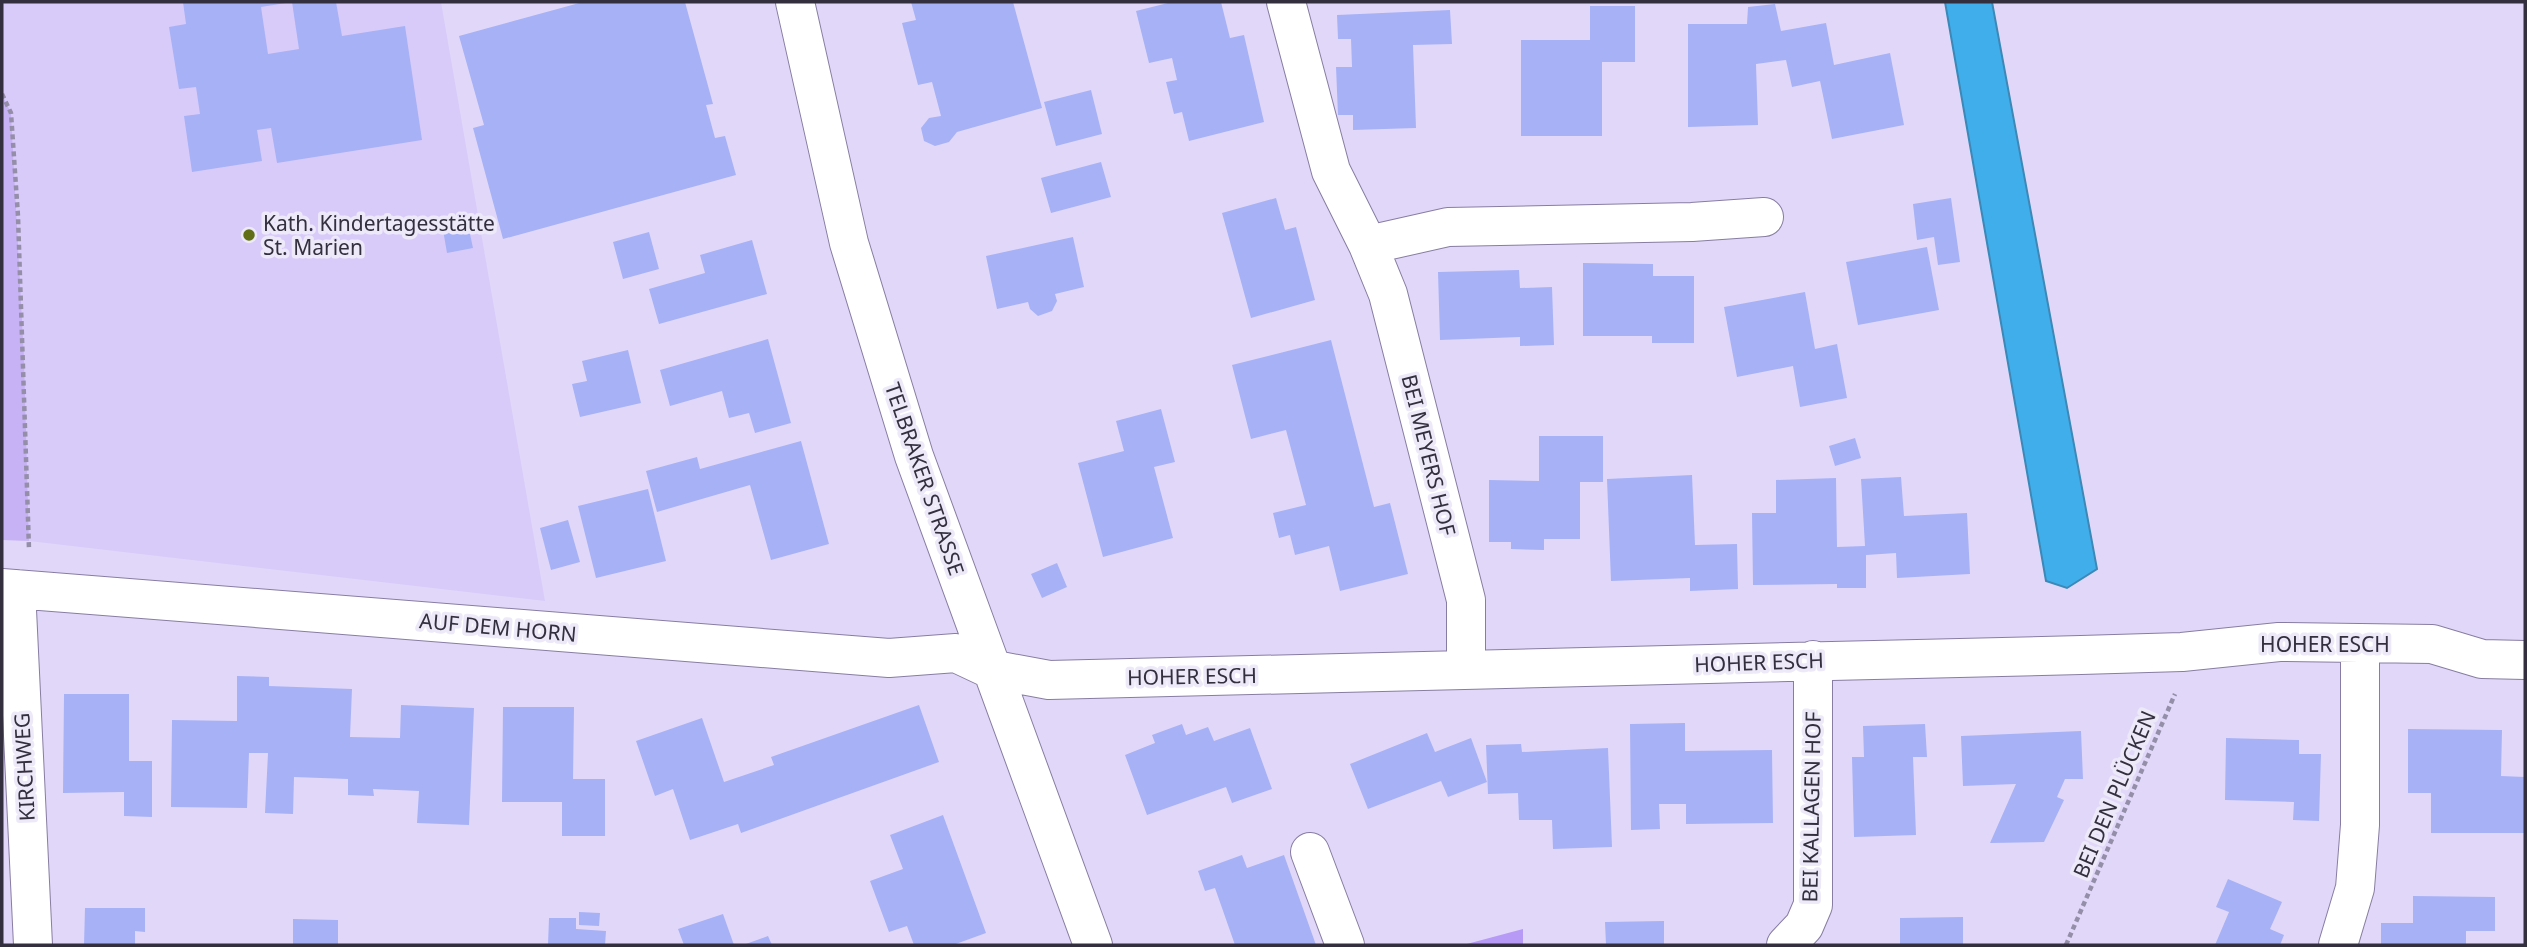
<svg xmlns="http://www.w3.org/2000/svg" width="2527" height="947" font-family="'Noto Sans',sans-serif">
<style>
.built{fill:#d8cbfa}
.green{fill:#c6b2f5}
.forest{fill:#b79af6}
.water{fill:#40aeeb;stroke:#3c88b7;stroke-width:2}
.building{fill:#a7b1f6}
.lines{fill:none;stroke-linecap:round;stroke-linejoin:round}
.minor-casing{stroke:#877da2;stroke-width:40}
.path{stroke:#958ea8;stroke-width:4.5;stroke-dasharray:5 3.5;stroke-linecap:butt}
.minor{stroke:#fff;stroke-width:38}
.poi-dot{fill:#616e17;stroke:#ede9f9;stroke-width:2.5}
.labels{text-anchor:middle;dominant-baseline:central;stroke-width:7;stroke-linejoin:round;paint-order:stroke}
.poi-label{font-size:21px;fill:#332f3f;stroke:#ede9f9;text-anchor:start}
.street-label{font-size:21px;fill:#332f3f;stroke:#ede9f9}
</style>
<rect width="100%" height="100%" fill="#e1d8f9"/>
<path class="built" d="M 2,2 L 441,2 L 545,601 L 29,541 L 24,357 L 11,113 L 2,94 Z"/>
<path class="green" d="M 2,94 L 11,113 L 24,357 L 29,541 L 2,540 Z"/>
<path class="forest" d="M 1523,929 L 1523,945 L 1463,945 Z"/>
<path class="water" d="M 1945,2 L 1992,2 L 2097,569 L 2067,588 L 2046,581 Z"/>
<path class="building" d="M 183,2 L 292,2 L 261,7 L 268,54 L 299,49 L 292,2 L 336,2 L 342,36 L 405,26 L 422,140 L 277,163 L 271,128 L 257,130 L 262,161 L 192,172 L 184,116 L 200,114 L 196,87 L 179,89 L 169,27 L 186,24 Z
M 583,2 L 685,2 L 713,104 L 706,105 L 715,138 L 725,136 L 736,175 L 503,239 L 473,128 L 484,125 L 459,36 Z
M 911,2 L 1013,2 L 1042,108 L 957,132 L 949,142 L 935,146 L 924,141 L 921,128 L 929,118 L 941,116 L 932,82 L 918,85 L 902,23 L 916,20 Z
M 1172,2 L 1221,2 L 1230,38 L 1244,35 L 1264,122 L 1189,141 L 1182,112 L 1174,114 L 1166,82 L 1177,80 L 1172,58 L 1149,63 L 1136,11 Z
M 1775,4 L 1781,31 L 1826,23 L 1834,65 L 1890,53 L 1904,125 L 1832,139 L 1820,81 L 1792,87 L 1786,60 L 1756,64 L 1758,125 L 1688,127 L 1688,24 L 1747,24 L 1748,7 Z
M 1590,6 L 1635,6 L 1635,62 L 1602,62 L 1602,136 L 1521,136 L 1521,40 L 1590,40 Z
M 1450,10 L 1452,44 L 1413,45 L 1416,128 L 1353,130 L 1353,115 L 1338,115 L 1336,67 L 1352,67 L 1351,39 L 1338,39 L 1337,15 Z
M 1091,90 L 1102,134 L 1056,146 L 1044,102 Z
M 1101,162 L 1111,197 L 1051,213 L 1041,178 Z
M 1276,198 L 1285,230 L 1296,227 L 1315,300 L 1251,318 L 1222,213 Z
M 1951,198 L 1960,262 L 1938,265 L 1934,237 L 1917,240 L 1913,204 Z
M 467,220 L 473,248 L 447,253 L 442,224 Z
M 649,232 L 659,269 L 623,279 L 613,242 Z
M 1073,237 L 1084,287 L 1055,294 L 1057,301 L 1052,311 L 1038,316 L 1030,309 L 1028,302 L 997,309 L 986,256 Z
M 752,240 L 767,294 L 659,324 L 649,289 L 705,273 L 700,255 Z
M 1927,247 L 1939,310 L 1858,325 L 1846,262 Z
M 1583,263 L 1653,264 L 1653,276 L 1694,276 L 1694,343 L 1652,343 L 1652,336 L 1583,336 Z
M 1519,270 L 1520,288 L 1552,287 L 1554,345 L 1520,346 L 1520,337 L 1440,340 L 1438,272 Z
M 1805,292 L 1815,349 L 1837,344 L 1847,398 L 1800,407 L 1793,366 L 1737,377 L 1724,307 Z
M 768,339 L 791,423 L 755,433 L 749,413 L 729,418 L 722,391 L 670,406 L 660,370 Z
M 1331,340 L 1374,507 L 1390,503 L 1408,574 L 1340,591 L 1329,546 L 1295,555 L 1290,535 L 1279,538 L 1273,513 L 1306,505 L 1286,430 L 1251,439 L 1232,365 Z
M 628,350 L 641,403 L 580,417 L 572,384 L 587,381 L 582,361 Z
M 1161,409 L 1175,462 L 1154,467 L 1173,538 L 1103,557 L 1078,463 L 1124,451 L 1116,421 Z
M 1539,436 L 1603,436 L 1603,482 L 1580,482 L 1580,539 L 1544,539 L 1544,550 L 1511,549 L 1511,542 L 1489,542 L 1489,480 L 1539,481 Z
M 1855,438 L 1861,458 L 1835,466 L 1829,446 Z
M 801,441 L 829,544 L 771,560 L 750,485 L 657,512 L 646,471 L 697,457 L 700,469 Z
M 1692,475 L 1695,545 L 1737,544 L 1738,589 L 1690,591 L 1690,578 L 1611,581 L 1607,479 Z
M 1901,477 L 1904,516 L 1967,513 L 1970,574 L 1897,578 L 1896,553 L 1866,555 L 1866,588 L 1837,588 L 1837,584 L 1753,585 L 1752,513 L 1776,513 L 1776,480 L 1836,478 L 1837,547 L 1865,546 L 1861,479 Z
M 648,489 L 666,561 L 596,578 L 578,506 Z
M 568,520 L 580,562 L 551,570 L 540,528 Z
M 1057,563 L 1067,587 L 1042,598 L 1031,574 Z
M 237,676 L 269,677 L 269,686 L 352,689 L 350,737 L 400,738 L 401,705 L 474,708 L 469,825 L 417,823 L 419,791 L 373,789 L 374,796 L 348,795 L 348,779 L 294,777 L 293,814 L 265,813 L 268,753 L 249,753 L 247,808 L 171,807 L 172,720 L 237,721 Z
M 64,694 L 129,694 L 129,761 L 152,761 L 152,817 L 124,816 L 124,792 L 63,793 Z
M 919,705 L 939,762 L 741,833 L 738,824 L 690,840 L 673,789 L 655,796 L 636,741 L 702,718 L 724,782 L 774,765 L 771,757 Z
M 503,707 L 574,707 L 573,779 L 605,779 L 605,836 L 562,836 L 562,802 L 502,802 Z
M 1685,723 L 1685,751 L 1772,750 L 1773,823 L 1686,824 L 1686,804 L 1659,804 L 1660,829 L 1631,830 L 1630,724 Z
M 1182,724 L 1186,735 L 1208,727 L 1214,741 L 1250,728 L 1272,789 L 1232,803 L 1226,787 L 1147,815 L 1125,755 L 1155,743 L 1152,735 Z
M 1925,724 L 1927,757 L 1913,757 L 1916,835 L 1854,837 L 1852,757 L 1864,757 L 1863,726 Z
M 2408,729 L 2502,730 L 2501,776 L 2525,777 L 2525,833 L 2431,833 L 2431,793 L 2408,793 Z
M 2081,731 L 2083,779 L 2065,779 L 2057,797 L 2064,800 L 2044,842 L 1990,843 L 2016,784 L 1963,786 L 1961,736 Z
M 1427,733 L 1435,752 L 1471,738 L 1487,782 L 1448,797 L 1441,781 L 1368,809 L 1350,764 Z
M 2226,738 L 2299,740 L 2299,754 L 2321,754 L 2319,821 L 2293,820 L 2294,802 L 2225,800 Z
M 1521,744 L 1522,752 L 1608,748 L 1612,847 L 1553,849 L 1552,820 L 1519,820 L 1518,793 L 1488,794 L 1486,745 Z
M 943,815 L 986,933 L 953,945 L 914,945 L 907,926 L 889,932 L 870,881 L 903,869 L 890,835 Z
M 1242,855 L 1247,868 L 1284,855 L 1316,945 L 1235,945 L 1215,888 L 1205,891 L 1198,871 Z
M 2228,879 L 2282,902 L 2270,929 L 2284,935 L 2280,945 L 2215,945 L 2229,912 L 2216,907 Z
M 2413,896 L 2495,897 L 2495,931 L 2466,931 L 2466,945 L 2381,945 L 2381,923 L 2413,923 Z
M 85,908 L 145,908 L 145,932 L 135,931 L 135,945 L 84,945 Z
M 579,912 L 600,913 L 599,926 L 579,925 Z
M 723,914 L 734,945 L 684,945 L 678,929 Z
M 1963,917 L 1963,945 L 1900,945 L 1900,918 Z
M 549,918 L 576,918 L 576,929 L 606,931 L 605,945 L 548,945 Z
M 293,919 L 338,920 L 338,945 L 293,945 Z
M 1664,921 L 1664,945 L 1606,945 L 1605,922 Z
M 768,936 L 772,945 L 743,945 Z"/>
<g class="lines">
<defs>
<path id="minor" d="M 795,2 L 849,243 L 914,456 L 1093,945
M 1286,2 L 1331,171 L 1368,245 L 1388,294 L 1466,600 L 1466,670
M 1368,245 L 1448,227 L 1692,222 L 1764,217
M 2,588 L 889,658 L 956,653 L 990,669 L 1049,680 L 2081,655 L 2182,652 L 2279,642 L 2432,644 L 2482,659 L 2525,660
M 16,589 L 33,945
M 1310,852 L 1345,945
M 1786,945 L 1804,926 L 1813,905 L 1813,660
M 2338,945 L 2355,888 L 2360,825 L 2360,643"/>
</defs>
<use href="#minor" class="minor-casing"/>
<path class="path" d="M 2,94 L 11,113 L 18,216 L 29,549
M 2066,945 L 2175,694"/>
<use href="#minor" class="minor"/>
</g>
<circle class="poi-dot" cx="249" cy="235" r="7"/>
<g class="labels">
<g class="poi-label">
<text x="263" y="223">Kath. Kindertagesstätte<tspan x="263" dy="24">St. Marien</tspan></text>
</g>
<g class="street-label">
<text transform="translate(1429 455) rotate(76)">BEI MEYERS HOF</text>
<text transform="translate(925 479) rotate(71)">TELBRAKER STRASSE</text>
<text transform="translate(498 627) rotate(5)">AUF DEM HORN</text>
<text x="2325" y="644">HOHER ESCH</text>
<text transform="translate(1759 662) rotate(-2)">HOHER ESCH</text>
<text transform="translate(1192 676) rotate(-1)">HOHER ESCH</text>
<text transform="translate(24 767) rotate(-93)">KIRCHWEG</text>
<text transform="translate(2114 794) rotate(-67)">BEI DEN PLÜCKEN</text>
<text transform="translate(1811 807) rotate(-89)">BEI KALLAGEN HOF</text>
</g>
</g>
<rect width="2527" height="947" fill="none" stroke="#332f3f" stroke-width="7"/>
</svg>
